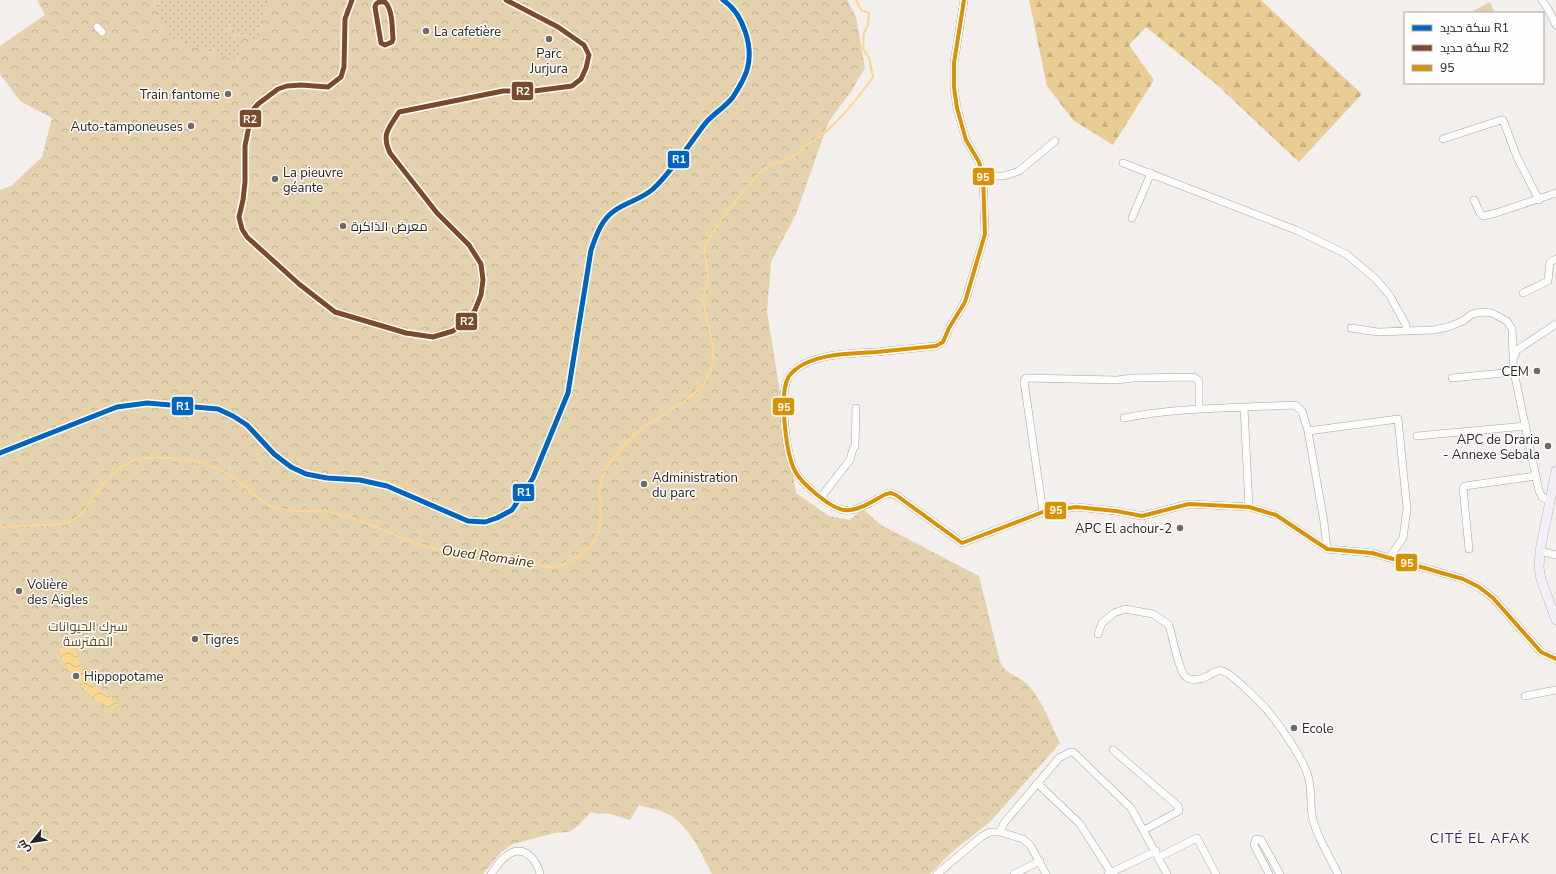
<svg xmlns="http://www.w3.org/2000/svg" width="1556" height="874" viewBox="0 0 1556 874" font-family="'Nunito Sans',Cairo,sans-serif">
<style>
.grass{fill:#e4d1ad}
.forest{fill:url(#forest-firs)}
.park{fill:url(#park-crowns)}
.garden{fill:url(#garden-dots)}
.water{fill:url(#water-waves)}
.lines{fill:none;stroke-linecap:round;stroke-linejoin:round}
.stream{stroke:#fad691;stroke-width:2}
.minor-casing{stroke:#a6a4a2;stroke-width:8}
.major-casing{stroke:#bcb5bf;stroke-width:10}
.minor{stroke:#fdfdfc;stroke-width:7}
.major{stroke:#f2eef5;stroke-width:9}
.bus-1-casing{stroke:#fffefc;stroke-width:7}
.bus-1{stroke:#d89205;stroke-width:4}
.rail-1-casing{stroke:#fffefc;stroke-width:8}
.rail-2-casing{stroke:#fffefc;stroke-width:8}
.rail-1{stroke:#0065bd;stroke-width:5}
.rail-2{stroke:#7a4b2a;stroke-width:5}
.poi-dot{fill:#6d6b69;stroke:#fffefc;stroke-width:1.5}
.labels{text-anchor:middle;stroke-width:3;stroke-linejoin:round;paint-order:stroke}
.poi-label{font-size:13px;fill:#262422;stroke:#fffefc;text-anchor:start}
.park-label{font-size:13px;fill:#5e4a21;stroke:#fffefc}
.water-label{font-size:14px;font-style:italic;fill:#412e01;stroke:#fffefc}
.neighbourhood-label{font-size:14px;letter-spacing:1px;fill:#3e2058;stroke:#fffefc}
.line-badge{stroke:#fffefc;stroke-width:1.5}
.badge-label{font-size:11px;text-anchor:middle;font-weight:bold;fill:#fff}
</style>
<defs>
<pattern id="forest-firs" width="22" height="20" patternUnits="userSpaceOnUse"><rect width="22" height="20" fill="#e9cd95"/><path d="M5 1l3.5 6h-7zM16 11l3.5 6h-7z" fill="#c8b080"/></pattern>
<pattern id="park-crowns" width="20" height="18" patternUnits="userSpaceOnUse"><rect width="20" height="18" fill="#e4d1ad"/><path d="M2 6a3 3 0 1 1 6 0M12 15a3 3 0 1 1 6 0" fill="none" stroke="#c3b395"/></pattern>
<pattern id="garden-dots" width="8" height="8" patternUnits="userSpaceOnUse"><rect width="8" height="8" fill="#e4d1ad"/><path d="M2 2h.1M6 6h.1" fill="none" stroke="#c3b395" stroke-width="1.8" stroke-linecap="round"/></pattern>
<pattern id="water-waves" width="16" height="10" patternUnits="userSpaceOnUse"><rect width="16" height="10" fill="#fad691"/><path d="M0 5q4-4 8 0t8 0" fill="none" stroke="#d6b87d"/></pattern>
</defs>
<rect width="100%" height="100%" fill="#f2efec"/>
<path class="grass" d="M1490,2L1495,13H1469Z"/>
<path class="forest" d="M1029,0H1261L1362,94L1299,162L1216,84L1146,27L1129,45L1154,80L1113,145L1073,120L1047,86Z"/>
<path class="park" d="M37,0H847L856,17L865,68L852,90L829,121L796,214L771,262L767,311L796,493L829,516L850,520L863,509L881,525L979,576L1000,662C1009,678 1018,674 1028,685C1042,700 1051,725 1060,743L991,821L953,851L930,874H712C701,853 689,824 666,813C658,809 648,808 639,805L630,820L607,813L598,814L591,812L578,826L569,832L554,833L513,844L502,851L483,874H0V190L11,186L42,157L52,118L20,101L0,74V46L45,15Z"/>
<path class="garden" d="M163,0H199L200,11L201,0H269L257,41L204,17L244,42L239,60L176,41L166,30L153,4Z"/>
<path class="water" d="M66,643L71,645L76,651L81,667L91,684L116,701L117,705L114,708C97,707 72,677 64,663C60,657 60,652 60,645Z"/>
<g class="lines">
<path class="stream" d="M0,527L63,524C79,520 84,511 93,498C106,479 123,459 148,458C179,457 214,462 238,481C249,490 258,501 271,506C290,514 310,509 330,512C362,518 394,537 425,546C438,550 452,553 466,554C483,555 501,555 519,558C531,561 546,570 559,566C566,564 573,559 580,555C620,526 585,496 609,464C617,454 626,442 636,433C658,415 703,398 711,369C717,349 709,330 705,310C704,306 703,298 704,293C704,289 707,286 708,282C710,271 702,257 705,247C707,240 713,231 717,226C725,214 756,174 767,167C775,162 787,162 794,156C797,154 800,151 803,148C812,141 823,135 831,127C847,112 860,95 873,77L869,58L863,49L864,33L868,25L869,13L861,10L856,0"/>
<defs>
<path id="minor" d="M964,0L954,63V87L957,108L966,140L979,162L983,176L985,234L965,302L949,328L943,342L936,346C916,348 896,350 876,352C850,354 817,353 796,369C794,371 789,375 788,378C779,395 786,454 795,471C801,483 830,508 844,510C858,512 874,500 886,494L891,493L896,495L962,543L1043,512L1076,507L1116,511L1142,516L1189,504L1249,507L1276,515L1327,549L1372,553L1463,579L1479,587L1493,598L1541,652L1556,659
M1542,0L1548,9L1556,25
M97,27L102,32
M1443,139L1501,120H1503L1517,157L1539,200
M1123,163L1296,230L1346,254L1376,279L1390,296L1406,325V330
M983,176H1004L1019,171L1055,141
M1474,200L1480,213L1483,216L1496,213L1556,193
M1132,218L1151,173
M1523,293L1548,281L1550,262L1556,259
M1351,328L1378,332L1433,330L1448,327L1463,321L1472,314L1482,312L1492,313L1507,321L1512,329L1513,355
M1452,378L1514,372
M1244,407L1249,507
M1124,418C1180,407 1238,408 1295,405L1302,411L1308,431
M1417,436L1526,426
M821,497L850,460L853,449L855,446L856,408
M1550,501L1542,497L1539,491L1514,372L1513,360L1517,350L1556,324
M1043,512L1024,381L1026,378L1117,380L1133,378L1194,377L1199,381V409
M1327,549L1324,522L1308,431L1398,419L1407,509L1403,538L1389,558
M1469,549L1463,488L1465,486L1536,476
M1540,551L1556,555
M1098,634L1102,623L1114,613L1125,609L1153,614L1169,625C1172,635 1179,672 1186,677C1191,681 1200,680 1206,677C1212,674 1216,669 1223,671C1232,674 1261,703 1268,711C1280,726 1303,758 1308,776C1312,788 1310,803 1312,815C1316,836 1329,855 1338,874
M1525,696L1556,690
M1113,750L1178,806L1179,811L1144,830
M1037,783L1080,824L1112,874
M1000,832L1004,823L1059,758L1070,752H1073L1131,808L1167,874
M1159,857L1197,838L1216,874
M491,874C497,866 502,857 511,853C526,846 537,861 540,874
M937,874L981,837L990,832H1000L1023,839L1030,845L1046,874
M1014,874L1040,861
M1108,874L1156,851
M1269,874L1254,845L1256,839L1261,840L1280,874"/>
<path id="major" d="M1556,471L1540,551L1539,568L1541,579L1556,620"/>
</defs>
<use href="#minor" class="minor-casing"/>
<use href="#major" class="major-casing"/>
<use href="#minor" class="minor"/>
<use href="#major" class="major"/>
<defs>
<path id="bus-1" d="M964,0L954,63V87L957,108L966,140L979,162L983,176L985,234L965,302L949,328L943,342L936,346C916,348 896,350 876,352C850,354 817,353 796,369C794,371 789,375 788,378C779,395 786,454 795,471C801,483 830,508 844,510C858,512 874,500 886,494L891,493L896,495L962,543L1043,512L1076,507L1116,511L1142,516L1189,504L1249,507L1276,515L1327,549L1372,553L1463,579L1479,587L1493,598L1541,652L1556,659"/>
</defs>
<use href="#bus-1" class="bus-1-casing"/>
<use href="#bus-1" class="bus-1"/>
<defs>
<path id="rail-1" d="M0,453L117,407L147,403L218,409L233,416L247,425L274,454L291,467L306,474L327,478L360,480L387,486L468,521L485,522L497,518L512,510L533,478L568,393L591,250C596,236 601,220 614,211C626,202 642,199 653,189C673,170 688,146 704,125C712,114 725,108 733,97C738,89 744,80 747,70C754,47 743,13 723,0"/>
<path id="rail-2" d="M352,0L345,19L344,67L341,77L328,87L301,85L287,86L278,89L258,104L252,111L245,146V182L243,200L239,217L242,229L247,237L299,284L335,312L406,333L433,337L453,331L467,321L475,310L481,295L483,280L481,264L469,245L437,213L390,153C381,134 389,128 399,112L503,91H534L572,86L581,79L586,68L589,55L584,45L558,27L506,0
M379,2H385C393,10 392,28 393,39L392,42L385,45L381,43L375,7L376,4Z"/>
</defs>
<use href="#rail-1" class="rail-1-casing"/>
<use href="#rail-2" class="rail-2-casing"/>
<use href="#rail-1" class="rail-1"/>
<use href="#rail-2" class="rail-2"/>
</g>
<g class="poi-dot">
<circle cx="426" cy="31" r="4"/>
<circle cx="549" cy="39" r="4"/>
<circle cx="228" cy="94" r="4"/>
<circle cx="191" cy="126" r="4"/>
<circle cx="275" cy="179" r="4"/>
<circle cx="343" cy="226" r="4"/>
<circle cx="1537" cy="371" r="4"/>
<circle cx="1548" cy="446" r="4"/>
<circle cx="644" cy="484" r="4"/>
<circle cx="1180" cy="528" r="4"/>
<circle cx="19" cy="591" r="4"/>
<circle cx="195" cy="639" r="4"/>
<circle cx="76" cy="676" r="4"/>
<circle cx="1294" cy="728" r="4"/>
</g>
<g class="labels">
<g class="poi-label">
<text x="434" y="36">La cafetière</text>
<text x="549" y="58" text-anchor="middle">Parc<tspan x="549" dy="15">Jurjura</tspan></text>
<text x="220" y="99" text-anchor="end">Train fantome</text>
<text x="183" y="131" text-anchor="end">Auto-tamponeuses</text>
<text x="283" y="177">La pieuvre<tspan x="283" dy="15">géante</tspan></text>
<text x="351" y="231">معرض الذاكرة</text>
<text x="1529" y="376" text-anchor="end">CEM</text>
<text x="1540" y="444" text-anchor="end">APC de Draria<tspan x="1540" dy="15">- Annexe Sebala</tspan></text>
<text x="652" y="482">Administration<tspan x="652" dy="15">du parc</tspan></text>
<text x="1172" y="533" text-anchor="end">APC El achour-2</text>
<text x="27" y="589">Volière<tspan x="27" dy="15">des Aigles</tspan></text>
<text x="203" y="644">Tigres</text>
<text x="84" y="681">Hippopotame</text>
<text x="1302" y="733">Ecole</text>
</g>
<g class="park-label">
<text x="88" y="631">سيرك الحيوانات<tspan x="88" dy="15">المفترسة</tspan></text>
</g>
<g class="water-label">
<text transform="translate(488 556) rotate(8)" y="5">Oued Romaine</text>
</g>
<g class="neighbourhood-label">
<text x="1480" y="843">CITÉ EL AFAK</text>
</g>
</g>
<g class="line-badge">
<rect x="511" y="81" width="23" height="20" rx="4" fill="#7a4b2a"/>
<rect x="239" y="109" width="23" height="19" rx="4" fill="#7a4b2a"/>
<rect x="667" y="150" width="23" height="19" rx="4" fill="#0065bd"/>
<rect x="972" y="167" width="23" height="19" rx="4" fill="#d89205"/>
<rect x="455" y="312" width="23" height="19" rx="4" fill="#7a4b2a"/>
<rect x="171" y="396" width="23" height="20" rx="4" fill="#0065bd"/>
<rect x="772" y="397" width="23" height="19" rx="4" fill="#d89205"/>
<rect x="512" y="483" width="23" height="19" rx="4" fill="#0065bd"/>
<rect x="1044" y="501" width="23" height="19" rx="4" fill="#d89205"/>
<rect x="1395" y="553" width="23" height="19" rx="4" fill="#d89205"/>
</g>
<g class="badge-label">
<text x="523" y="95">R2</text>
<text x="250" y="123">R2</text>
<text x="679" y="163">R1</text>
<text x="983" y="181">95</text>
<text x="467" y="325">R2</text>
<text x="183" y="410">R1</text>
<text x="784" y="411">95</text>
<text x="524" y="496">R1</text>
<text x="1056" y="514">95</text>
<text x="1407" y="567">95</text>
</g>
<rect x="1404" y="12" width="140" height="72" fill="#fffefc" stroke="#a8a7a5"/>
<rect x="1412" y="25" width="20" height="6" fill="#0065bd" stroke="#a8a7a5"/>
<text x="1440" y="32" font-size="12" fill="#262422">سكة حديد R1</text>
<rect x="1412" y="45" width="20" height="6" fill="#7a4b2a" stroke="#a8a7a5"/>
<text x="1440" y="52" font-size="12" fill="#262422">سكة حديد R2</text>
<rect x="1412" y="65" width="20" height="6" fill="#d89205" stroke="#a8a7a5"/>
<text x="1440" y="72" font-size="12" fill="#262422">95</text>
<g transform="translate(32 842) rotate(240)" stroke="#fffefc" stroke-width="3" paint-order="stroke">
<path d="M0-3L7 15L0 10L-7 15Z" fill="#262422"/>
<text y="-6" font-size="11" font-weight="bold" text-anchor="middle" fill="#262422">ش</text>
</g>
</svg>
